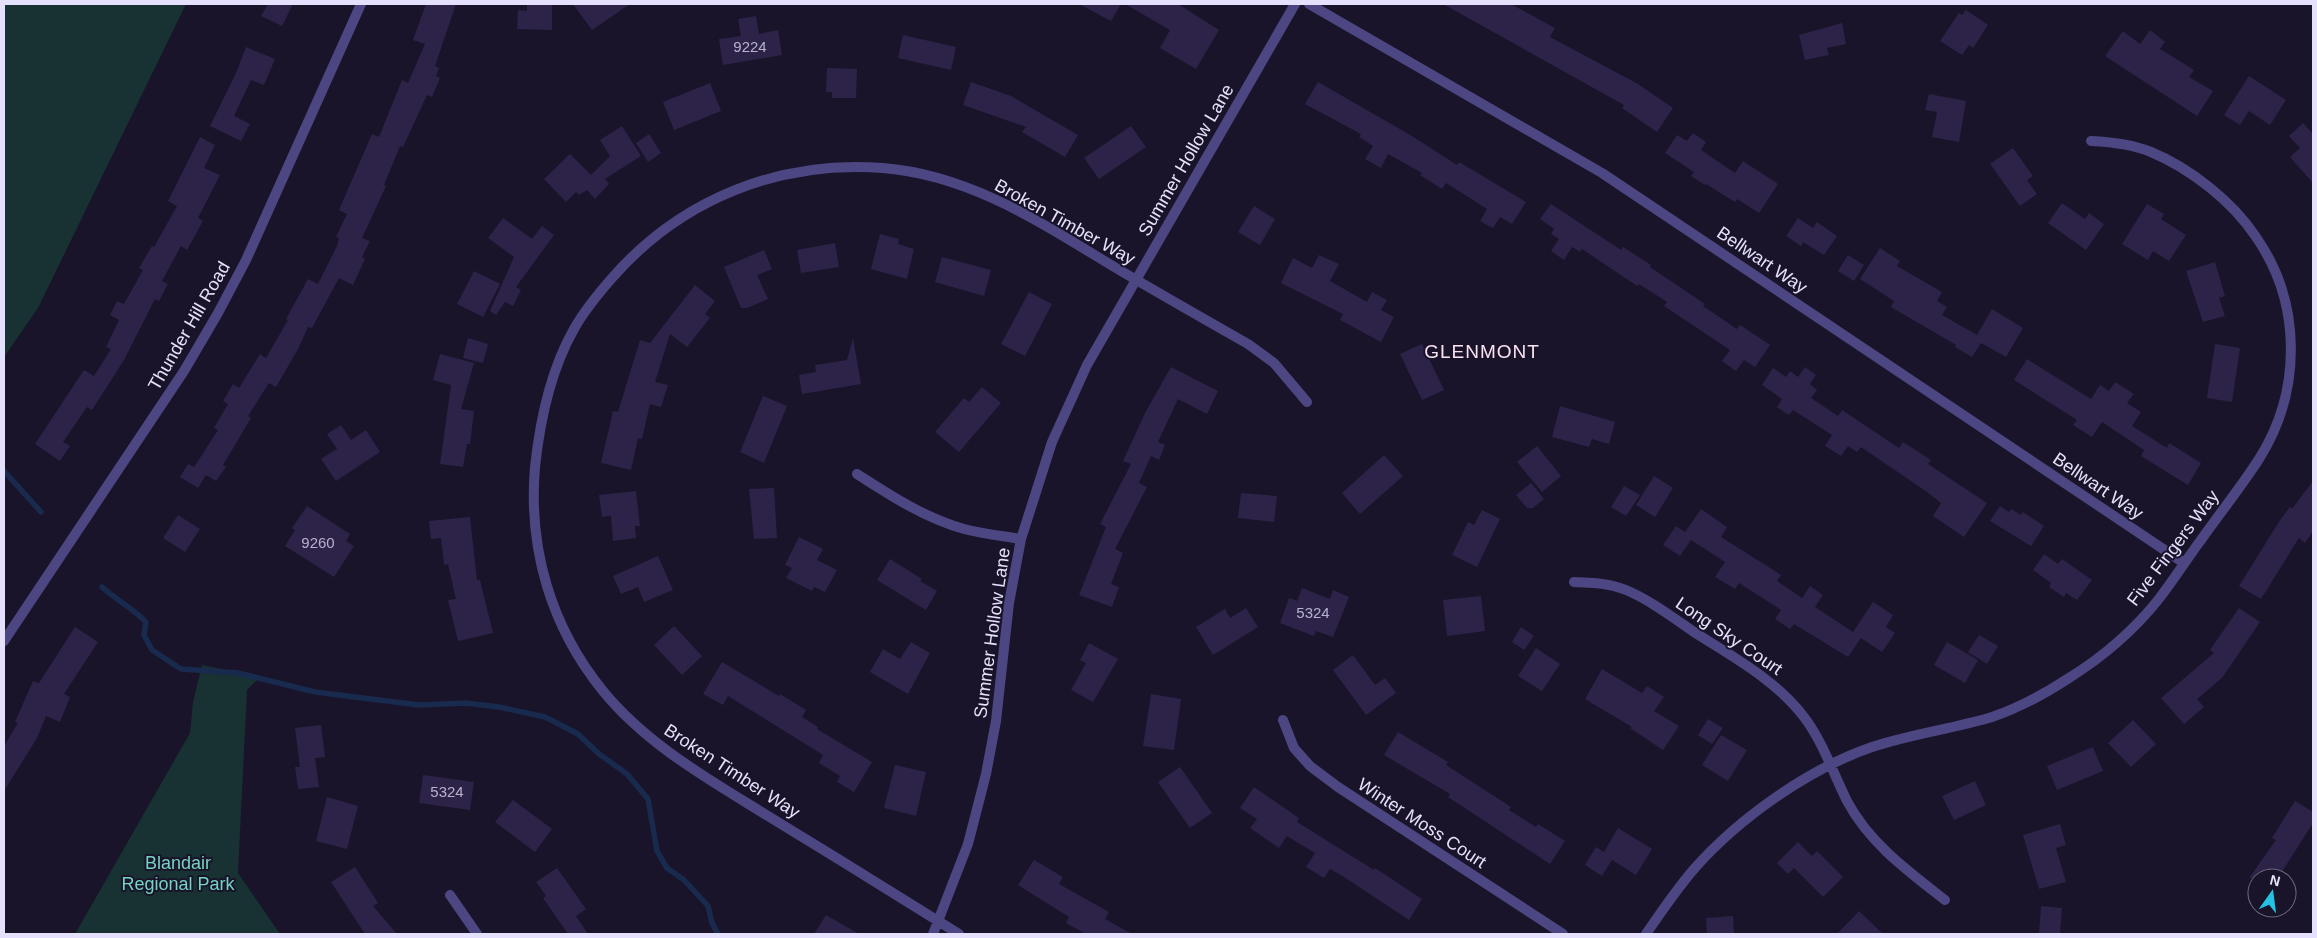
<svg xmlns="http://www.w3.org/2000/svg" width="2317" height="938" viewBox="0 0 2317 938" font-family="Arial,sans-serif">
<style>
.green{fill:#183132}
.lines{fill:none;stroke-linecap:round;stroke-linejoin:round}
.stream{stroke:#182a4e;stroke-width:5.5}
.building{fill:#2d2348}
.minor{stroke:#4c4682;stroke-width:10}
.tertiary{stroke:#4c4682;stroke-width:10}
.labels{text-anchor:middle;stroke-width:4;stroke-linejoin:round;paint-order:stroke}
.number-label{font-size:15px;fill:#b7b1ce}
.street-label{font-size:18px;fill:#e5e0fb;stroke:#191429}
.park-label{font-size:18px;fill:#74d3c2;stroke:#191429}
.neighbourhood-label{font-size:19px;letter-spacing:1px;fill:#fbe2f0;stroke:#191429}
</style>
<rect width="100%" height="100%" fill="#191429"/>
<path class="green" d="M4,4H186L38,308L4,357Z
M202,665L260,677L247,690L238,873L280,934H75L190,733L193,702Z"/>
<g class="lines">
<path class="stream" d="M4,471L41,512
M102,587C116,600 133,608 146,622L144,635L152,650L181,669L238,673L315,692L419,705L465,703L499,707L545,717L578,734L599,754L627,774L648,799L657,851L667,868L684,880L708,906L712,923L718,934"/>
</g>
<path class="building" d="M268,4H293L282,26L261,16Z
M426,4H456L435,66L439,68L436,76L440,78L432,97L427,95L403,147L400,146L384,185L386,186L362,238L370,241L362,257L365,259L353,285L339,278L312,328L308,327L298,349L276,387L269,383L248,416L251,418L223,465L226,467L216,481L196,469L206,475L198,488L180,477L188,464L194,467L218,430L214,428L228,404L223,401L233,384L239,388L260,354L266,358L288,320L286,319L308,279L318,284L337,246L339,238L336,237L347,214L339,210L372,134L379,137L402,80L408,83L425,44L413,40Z
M527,4H552V30L517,29L518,10L527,11Z
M573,4H630L592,30Z
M1079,4H1121L1111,21Z
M1125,4H1178L1219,30L1196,69L1160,48L1170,30Z
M1443,4H1511L1555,28L1550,37L1638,84L1673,108L1657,132L1622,108L1624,105Z
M1966,10L1988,25L1973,48L1969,45L1962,55L1940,41L1959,13L1962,15Z
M756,16L759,34L778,30L782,55L723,65L719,39L741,36L738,19Z
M1842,23L1846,44L1827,48L1829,55L1805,60L1799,35Z
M2150,30L2165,42L2160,49L2194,70L2189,77L2213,91L2197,116L2105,56L2123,31L2140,44Z
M903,35L956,47L951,70L898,58Z
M246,47L275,59L264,85L251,80L234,116L250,124L241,141L210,126L236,73Z
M827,68L857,69L856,98H832V92H826Z
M2249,76L2286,100L2270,125L2249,111L2240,125L2224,115Z
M971,82L1011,96L1078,135L1065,157L1022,132L1026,127L963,105Z
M1318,82L1412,136L1457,165L1459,162L1526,202L1512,224L1500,217L1493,228L1480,221L1487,209L1446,183L1442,189L1420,175L1422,173L1388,154L1381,168L1365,159L1373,146L1359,137L1361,134L1305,104Z
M710,83L721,111L674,130L663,102Z
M1929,94L1966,101L1959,142L1932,137L1937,112L1925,110Z
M2303,123L2313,134V183L2290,157L2300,148L2289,136Z
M622,126L641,156L605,179L609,184L595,199L587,190L579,195L576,192L566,202L544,179L570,154L591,175L610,156L600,140Z
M1131,126L1146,147L1099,179L1084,158Z
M1693,133L1706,142L1701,150L1735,173L1743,161L1778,184L1759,213L1737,199L1735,202L1706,184L1705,185L1691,176L1694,172L1665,153L1677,135L1687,141Z
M649,134L661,153L648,162L636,143Z
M200,137L215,145L204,168L220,175L198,218L203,221L187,250L181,246L162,281L168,284L159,301L155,299L124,360L92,410L87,407L63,442L70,446L60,461L35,444L84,370L94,376L111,349L106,347L119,320L110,315L117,301L124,304L143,270L139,268L152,246L154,247L177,206L168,201Z
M2013,148L2033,176L2027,180L2037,194L2020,206L1990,164Z
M2062,203L2085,219L2089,213L2104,224L2086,250L2048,223Z
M1551,204L1621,250L1623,247L1651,265L1650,267L1705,304L1703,306L1737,329L1740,325L1770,345L1755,367L1744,360L1736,371L1722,361L1730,350L1664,306L1667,302L1639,284L1637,286L1582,249L1580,252L1572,247L1564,260L1551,251L1559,239L1551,234L1554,229L1540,219Z
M2147,204L2164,214L2161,219L2186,235L2169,261L2153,251L2148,260L2122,244Z
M1254,206L1275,219L1260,245L1238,232Z
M503,218L532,239L542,226L554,235L516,287L521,290L513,306L505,302L496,315L490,311L514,257L488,238Z
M1798,218L1813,228L1817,222L1837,236L1824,255L1803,242L1801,246L1786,236Z
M880,234L899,239L898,244L914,249L907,279L871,269Z
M835,243L839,267L801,273L797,250Z
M1880,248L1900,261L1897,266L1942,292L1937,301L1947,307L1942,315L1977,335L1992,309L2023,328L2006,357L1981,343L1972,357L1955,347L1956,345L1891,307L1894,301L1860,279Z
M764,250L772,269L757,275L768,299L747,308H741L724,267Z
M1319,255L1339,264L1330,281L1367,302L1372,292L1387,300L1381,310L1394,317L1381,342L1340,320L1343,314L1281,283L1293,258L1312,268Z
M1848,255L1864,265L1854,281L1838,271Z
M942,257L991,270L984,296L935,282Z
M2215,262L2225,296L2219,298L2225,316L2203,322L2186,271Z
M474,271L500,284L483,317L457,304Z
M695,285L715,301L705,314L710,318L687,347L670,334L655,382L668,385L661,407L650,404L642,439L638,438L631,470L601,463L613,411L618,412L640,340L650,343Z
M1029,292L1052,304L1025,356L1001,344Z
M468,338L488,344L483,363L463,358Z
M853,338L861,384L802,394L799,375L816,372L815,365L847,360Z
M1422,344L1444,390L1422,400L1400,354Z
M2215,344L2240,348L2232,402L2207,398Z
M440,354L474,363L461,409L474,411L470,444H467L463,467L440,464L451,385L433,380Z
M2027,359L2091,399L2100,385L2109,391L2115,382L2134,394L2127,403L2141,412L2132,426L2167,448L2169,443L2201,463L2188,485L2141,456L2144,450L2102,422L2092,437L2073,425L2077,420L2014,380Z
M1171,367L1218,391L1207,414L1178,399L1158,442L1165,445L1159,460L1151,456L1139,483L1147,487L1115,549L1123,553L1111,584L1119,587L1112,607L1079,595L1106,527L1100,524L1131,464L1123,461L1145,413Z
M1805,367L1816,375L1810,384L1817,390L1811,398L1838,416L1842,410L1899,448L1903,442L1931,460L1928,464L1987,503L1964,537L1933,516L1941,503L1927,492L1861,447L1857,452L1848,446L1841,456L1825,446L1832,435L1793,410L1789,415L1777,407L1782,399L1762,385L1773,368L1786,377L1790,371L1798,377Z
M982,387L1001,403L959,452L935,432L964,398L969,402Z
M763,396L787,406L764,463L740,452Z
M1560,406L1615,422L1609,444L1592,439L1589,447L1552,437Z
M341,425L351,440L366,430L380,452L336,481L321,459L337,449L327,434Z
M1537,446L1561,476L1542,492L1517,462Z
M1384,455L1403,476L1360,514L1342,493Z
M1654,476L1673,488L1655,517L1636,505Z
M2313,481V531L2305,543L2299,538L2261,599L2239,586L2280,520L2290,507L2292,509Z
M1531,483L1544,499L1533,508H1527L1516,495Z
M1624,486L1640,495L1626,516L1611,507Z
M774,488L777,538L754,539L749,489Z
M636,491L640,526H635L636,538L613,541L611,516L602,517L599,495Z
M1241,493L1277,496L1274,522L1238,518Z
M307,506L350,534L346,541L354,546L334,577L285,546L295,530L292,528Z
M2000,506L2009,512L2011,509L2021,515L2023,512L2044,526L2031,546L1990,521Z
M1701,509L1727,527L1721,537L1781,575L1777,581L1802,598L1810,586L1823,595L1815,607L1853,632L1873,602L1893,615L1886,627L1895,633L1882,652L1861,638L1848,657L1794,624L1790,629L1775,619L1781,610L1739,583L1735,589L1715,577L1725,562L1691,540L1680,556L1663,545L1676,526L1685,532Z
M1482,510L1500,519L1477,567L1452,555L1468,522L1474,525Z
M178,515L200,529L185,552L163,538Z
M470,517L477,580H480L493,633L458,641L448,600L456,599L448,564L444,565L441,538L431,539L429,521Z
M799,537L823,549L817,560L837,570L825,592L814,587L812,591L786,578L792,568L785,565Z
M2044,554L2058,564L2062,559L2092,580L2077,600L2066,593L2064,597L2049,587L2051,583L2033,570Z
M658,556L673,590L644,602L638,587L621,594L613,576Z
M890,559L922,579L920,581L937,591L926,610L877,580Z
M1302,588L1330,599L1333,590L1349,597L1333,637L1316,631L1314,636L1280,623L1289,598L1297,601Z
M1481,596L1485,631L1447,636L1443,600Z
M1246,608L1258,627L1213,655L1196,627L1225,609L1230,618Z
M2239,608L2260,622L2222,678L2197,699L2204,707L2184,724L2161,698L2214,653L2210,650Z
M674,626L702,656L682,675L654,645Z
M75,627L98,642L64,694L70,697L60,722L46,716L37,738L4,791V746L18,723L15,722L33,681L39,683Z
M1521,627L1534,636L1524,650L1512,642Z
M1979,635L1998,646L1987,664L1968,652Z
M911,642L930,653L908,694L870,672L883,649L900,659Z
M1947,642L1978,660L1965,683L1934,665Z
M1089,643L1118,659L1093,702L1071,690L1086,663L1080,660Z
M1536,648L1560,664L1542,691L1518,676Z
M1353,655L1375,685L1385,678L1396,693L1366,715L1333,670Z
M722,662L779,696L780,694L806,710L802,717L818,727L817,729L872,762L854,792L837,782L840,776L819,763L823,755L728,696L723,705L703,694Z
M1602,669L1642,693L1647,686L1664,697L1654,711L1679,726L1663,750L1630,728L1632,727L1585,699Z
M1151,694L1181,699L1174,750L1143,746Z
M1708,719L1723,728L1712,744L1698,735Z
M2133,720L2156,744L2131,767L2108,743Z
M321,725L325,757L315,758L319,787L298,789L295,767H300L295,728Z
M1398,732L1448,762L1446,765L1511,807L1509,810L1536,827L1538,824L1565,841L1550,864L1448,797L1450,794L1384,755Z
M1721,735L1747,750L1728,781L1702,765Z
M2093,747L2103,771L2057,790L2047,766Z
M895,765L926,772L916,816L884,808Z
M1180,767L1212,813L1190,828L1158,782Z
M423,775L474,782L470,810L419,803Z
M1975,781L1986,805L1954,820L1942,796Z
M1254,787L1299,818L1297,822L1374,870L1375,868L1422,899L1409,920L1341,875L1330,869L1324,878L1306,867L1315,853L1287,836L1279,848L1250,828L1257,819L1240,808Z
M327,797L358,806L347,849L316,841Z
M513,800L552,829L535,852L495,822Z
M2295,801L2313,812V823L2278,878H2249L2276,840L2272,838Z
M2060,824L2066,845L2056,848L2066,882L2039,889L2023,835Z
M1618,828L1652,849L1636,875L1612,860L1602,876L1585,865L1596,847L1604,852Z
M1798,842L1812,856L1817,851L1843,877L1823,897L1794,868L1788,874L1777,863Z
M1034,860L1063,877L1059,884L1109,912L1105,919L1132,934H1086L1066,923L1069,917L1018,885Z
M355,867L378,903L373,906L397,934H365L331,882Z
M557,868L586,909L576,916L588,934H568L543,898L546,896L536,882Z
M2041,906L2062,908L2060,934H2039Z
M1859,911L1883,934H1837Z
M826,915L859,934H814Z
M1733,916L1734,934H1707L1706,918Z"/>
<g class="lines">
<path class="minor" d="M1309,4L1602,173L2184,563
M857,474C891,496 925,518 964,529C983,534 1003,536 1021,539
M1574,582C1592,583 1609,583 1626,590C1650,600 1672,617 1694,632C1733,657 1776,680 1804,717C1823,742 1833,773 1847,801C1870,844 1908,871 1945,900
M1283,720L1294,748L1310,766L1338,787L1563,934
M450,895L477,934
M933,934L968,844L986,774L996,721L1009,603L1021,539L1052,442L1087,365L1295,4
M959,934C895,894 832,855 768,816C710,780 647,745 603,691C551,627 528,549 535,467C540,420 550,371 574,329C584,311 598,294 612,278C681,199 779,160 883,168C971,175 1043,224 1116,268C1160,294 1204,319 1248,344L1274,363L1307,402
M1646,934C1661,912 1676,890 1694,869C1738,819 1808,769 1872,747C1911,734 1952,729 1992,717C2019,708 2046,693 2069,678C2101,658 2134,630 2158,600C2173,581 2186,560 2201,540C2220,513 2241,487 2259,459C2302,391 2302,303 2256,237C2233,202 2190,168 2151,152C2132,144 2111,142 2091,141"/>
<path class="tertiary" d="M4,641L184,371L218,313L246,260L361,4"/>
</g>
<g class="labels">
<g class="number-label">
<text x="750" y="52">9224</text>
<text x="318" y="548">9260</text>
<text x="1313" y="618">5324</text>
<text x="447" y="797">5324</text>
</g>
<g class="street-label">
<text transform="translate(1186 160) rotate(-60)" y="6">Summer Hollow Lane</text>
<text transform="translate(1065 222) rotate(29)" y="6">Broken Timber Way</text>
<text transform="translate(1762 260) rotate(34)" y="6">Bellwart Way</text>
<text transform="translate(189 326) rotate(-60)" y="6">Thunder Hill Road</text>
<text transform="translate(2098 486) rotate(34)" y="6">Bellwart Way</text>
<text transform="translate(2173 548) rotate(-53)" y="6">Five Fingers Way</text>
<text transform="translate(992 633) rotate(-82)" y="6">Summer Hollow Lane</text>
<text transform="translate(1729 636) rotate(34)" y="6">Long Sky Court</text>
<text transform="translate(732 771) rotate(33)" y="6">Broken Timber Way</text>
<text transform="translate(1422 823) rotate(33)" y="6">Winter Moss Court</text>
</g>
<g class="park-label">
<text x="178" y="869">Blandair<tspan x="178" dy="21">Regional Park</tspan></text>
</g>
<g class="neighbourhood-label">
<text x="1482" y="358">GLENMONT</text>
</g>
</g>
<rect width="2317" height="938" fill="none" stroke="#e5e0fb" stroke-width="10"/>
<g transform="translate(2272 893) rotate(14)"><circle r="24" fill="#191429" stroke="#6b667d"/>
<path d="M0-4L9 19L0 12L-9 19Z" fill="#25c3e3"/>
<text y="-8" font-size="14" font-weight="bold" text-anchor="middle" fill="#e5e0fb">N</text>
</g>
</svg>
